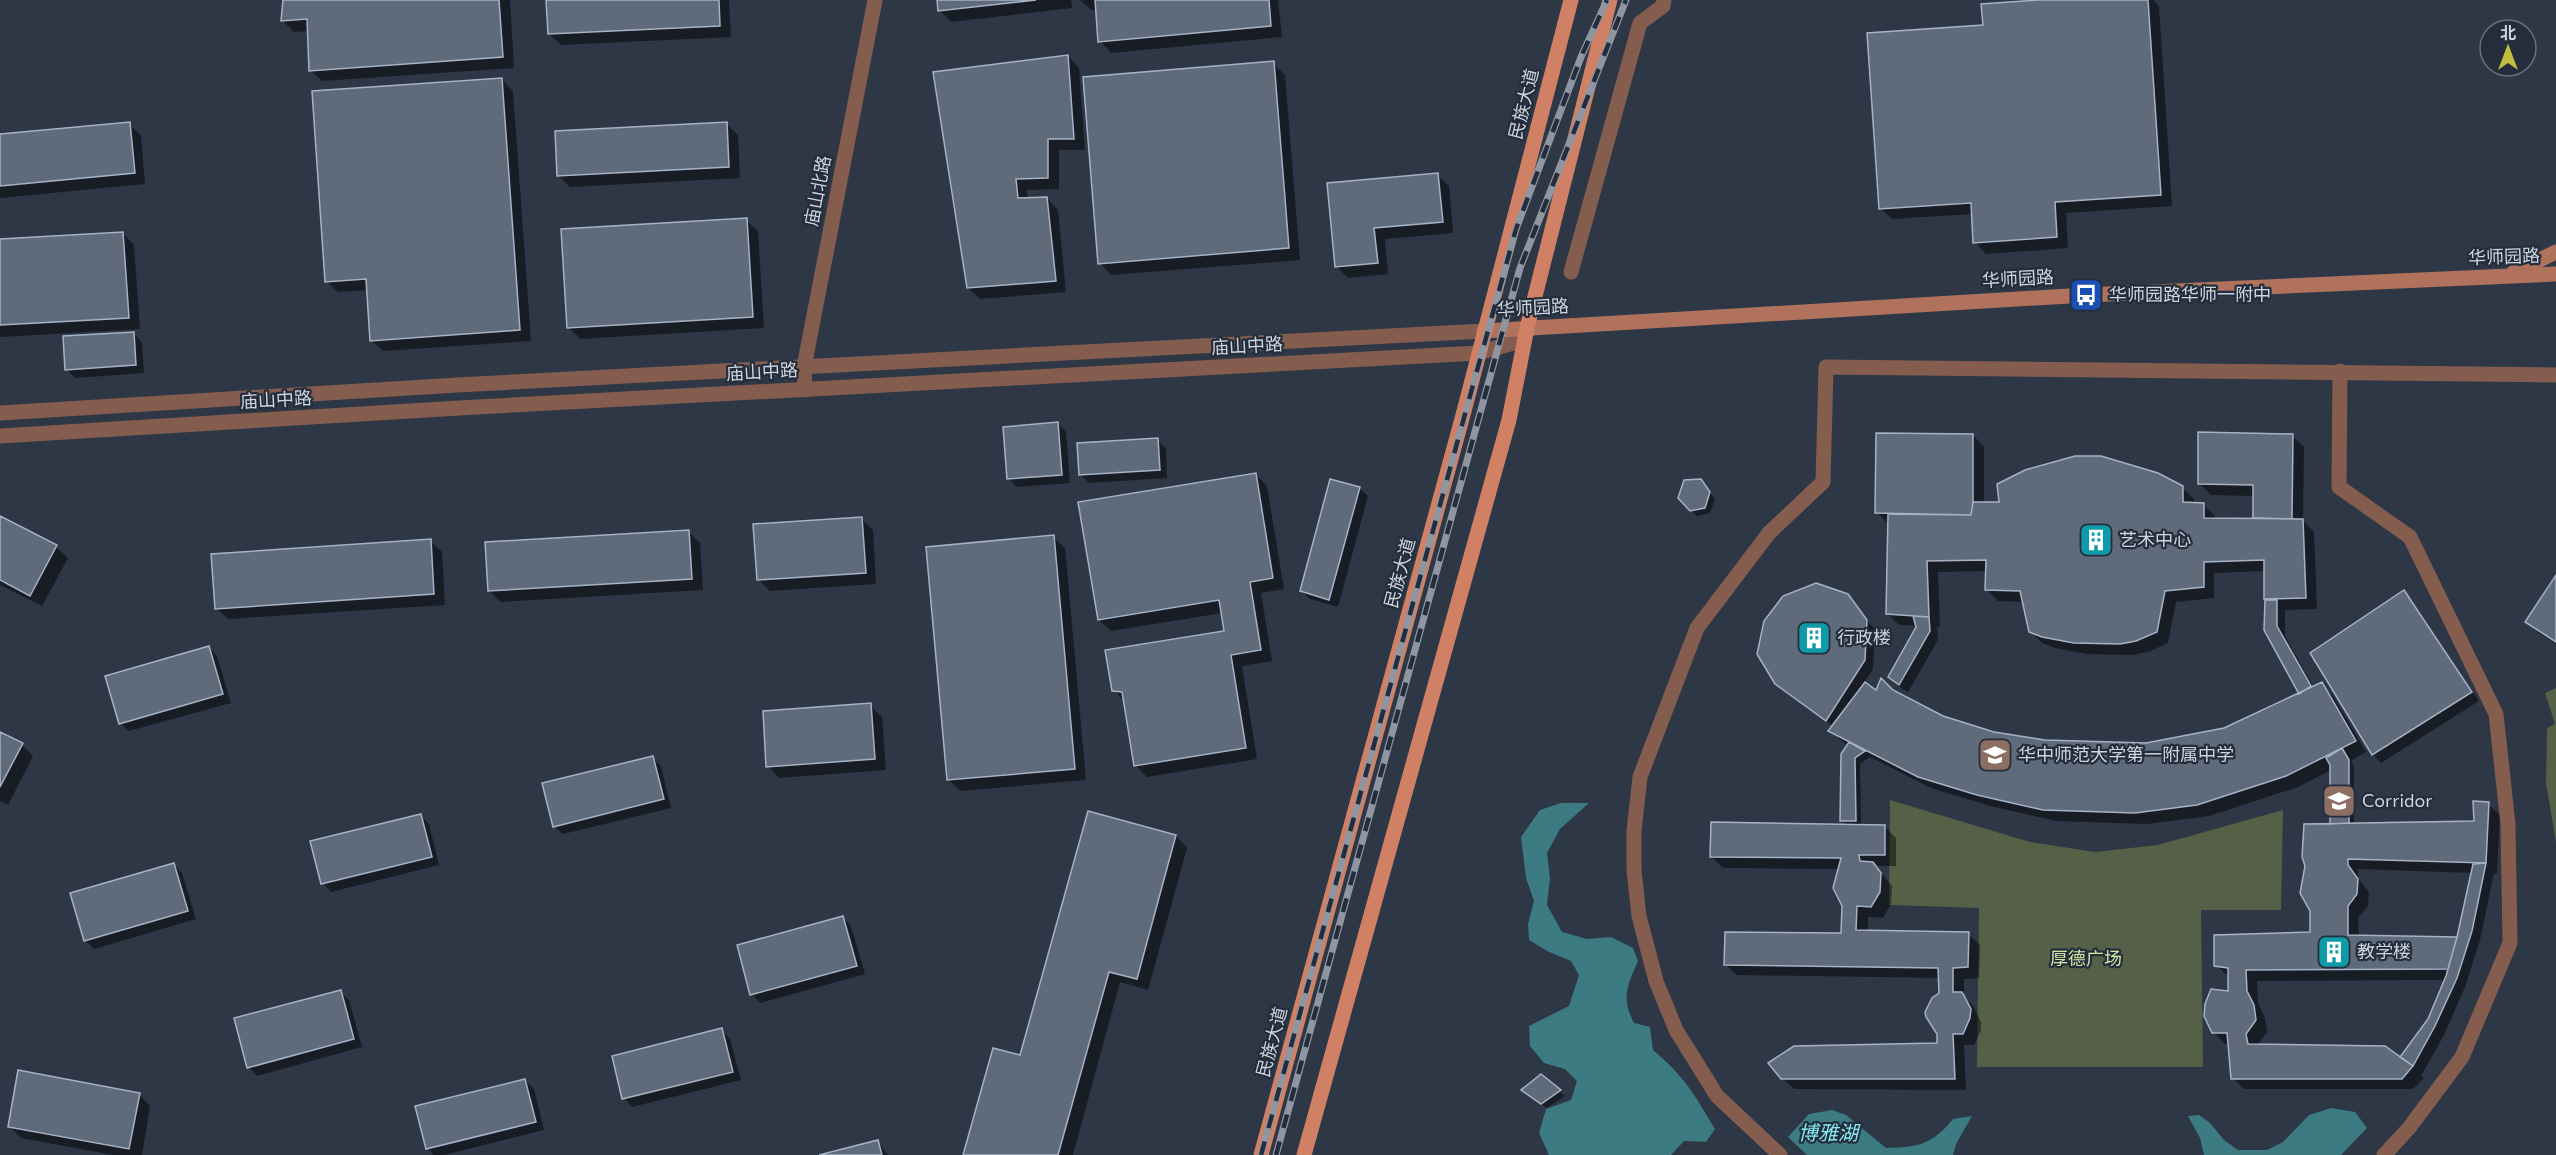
<svg xmlns="http://www.w3.org/2000/svg" width="2556" height="1155" viewBox="0 0 2556 1155" font-family="Commissioner,'Noto Sans SC',sans-serif">
<style>
.green{fill:#566046}
.water{fill:#3b7b81}
.shadow{fill:#0007;fill-rule:evenodd}
.building{fill:#5f6a7a;stroke:#a7b3c5;stroke-width:1.5}
.lines{fill:none;stroke-linecap:round;stroke-linejoin:round}
.minor{stroke:#855d4f;stroke-width:15}
.tertiary{stroke:#855d4f;stroke-width:15}
.secondary{stroke:#b0725c;stroke-width:15}
.primary{stroke:#d08165;stroke-width:15}
.rail-casing{stroke:#8f96a2;stroke-width:7}
.rail{stroke:#242d3b;stroke-width:4.5;stroke-dasharray:14;stroke-linecap:butt}
.labels{text-anchor:middle;stroke-width:4.5;stroke-linejoin:round;paint-order:stroke}
.street-label{font-size:18px;fill:#cfd5de;stroke:#242d3b}
.poi-label{font-size:18px;fill:#cfd5de;stroke:#242d3b;text-anchor:start}
.park-label{font-size:18px;fill:#cfe9a2;stroke:#242d3b}
.water-label{font-size:20px;font-style:italic;fill:#87ecf6;stroke:#242d3b}
</style>
<rect width="100%" height="100%" fill="#2d3746"/>
<path class="green" d="M2556,688V842L2546,783L2547,728L2555,724L2545,693Z
M1890,800L2030,842L2095,852L2158,845L2283,810L2281,910H2201L2203,1067H1977L1979,908L1889,905Z"/>
<path class="water" d="M1561,803H1589L1560,829L1547,853L1550,878L1547,905L1562,932L1587,939L1611,937L1633,948L1638,961C1627,986 1621,998 1634,1023L1650,1027L1653,1050C1685,1077 1694,1094 1715,1129L1706,1142L1684,1141L1671,1155H1549L1539,1133L1546,1109L1571,1100L1577,1081L1565,1069L1544,1063L1530,1046L1529,1026L1569,1006L1579,975L1571,961L1549,952L1529,940L1528,924L1534,901L1526,878L1521,837L1540,810Z
M2331,1108L2355,1112L2367,1128L2341,1155H2204L2200,1138L2188,1116L2199,1115L2210,1123L2224,1140L2238,1150H2267L2283,1142L2309,1115Z
M1832,1110L1846,1115L1886,1148C1918,1147 1932,1145 1953,1119L1972,1116L1956,1144L1953,1155H1807L1788,1137L1809,1114Z"/>
<path class="shadow" d="M285,0H510L514,68L322,81L310,70L309,31L294,32L282,20Z
M548,0H729L731,37L561,45L549,34Z
M938,0H1071L1072,8L951,22L939,10Z
M1080,0H1278L1282,37L1111,53L1100,41L1097,10H1091Z
M2061,0H2153L2159,6L2172,206L2066,213L2068,248L1986,254L1975,242L1973,214L1892,219L1880,208L1984,26Z
M1068,56L1079,68L1085,150H1059V189L1027,190L1028,199L1047,198L1058,210L1066,292L980,299L968,288Z
M1273,63L1285,75L1300,260L1111,275L1100,263Z
M502,80L513,91L531,341L383,351L371,340L368,290L338,292L326,281Z
M129,124L141,135L145,184L0,198V135Z
M726,124L738,135L740,178L570,187L558,175Z
M1438,175L1449,186L1453,233L1385,239L1388,274L1348,278L1337,267L1329,184Z
M746,220L758,231L764,328L580,339L568,327Z
M123,233L134,245L140,329L0,337V241Z
M133,333L142,342L144,373L75,378L66,369Z
M1058,424L1066,432L1070,483L1017,487L1009,479Z
M1973,435L1984,447V503L2182,487L2194,499V504L2204,505L2215,516V519L2254,520V496L2211,495L2200,484L2292,436L2304,447L2303,521L2314,532L2317,609L2285,610V636L2314,688L2321,684L2333,696L2366,752L2351,761L2354,767V825L2476,822L2488,804L2500,815L2497,874L2494,873L2480,940L2465,987L2444,1035L2421,1076L2424,1078L2413,1089H2244L2233,1078L2230,1044H2225L2213,1032L2229,993V977L2216,965L2312,934L2331,825V770L2298,787L2209,816L2147,824L2056,821L1990,806L1931,788L1870,757L1860,764L1861,826H1884L1896,838V866H1875L1892,886L1891,904L1883,918L1868,917V932L1968,934L1980,945L1979,978L1964,979V996L1973,1006L1981,1022V1030L1974,1045H1964L1966,1090L1794,1089L1782,1078L1939,1045L1940,978L1737,975L1725,964L1842,935L1843,906L1840,869L1723,868L1712,857L1847,826L1842,821L1848,746L1830,731L1834,727L1776,683L1847,595L1875,630L1873,669L1864,683L1877,692H1893L1942,717L1993,734L2044,742L2146,744L2225,730L2300,694L2265,630V571L2214,573V598L2176,602L2168,643L2148,652L2132,655L2087,654L2055,648L2042,643L2030,631L2024,602L1998,601L1986,589L1987,571L1938,572L1940,627H1937L1938,640L1908,692L1898,686L1890,677L1918,626L1899,625L1888,614V524L1877,512ZM2358,869L2472,873L2459,939L2359,937L2358,918L2368,906L2369,892L2358,878ZM2446,980L2429,1020L2401,1059L2257,1046L2267,1032L2265,1018L2258,1003L2257,981Z
M1157,440L1166,448L1167,478L1089,483L1080,474Z
M1255,474L1267,486L1284,589L1261,593L1272,661L1242,666L1257,759L1147,777L1135,765L1125,701L1113,690L1226,632L1222,613L1111,631L1099,620Z
M1700,480L1715,499L1710,513L1697,516L1679,498Z
M1359,488L1368,496L1338,607L1310,599L1301,591Z
M0,517L56,547L68,558L42,606L0,585Z
M861,518L873,530L876,584L770,591L759,580Z
M689,532L700,543L703,590L501,602L489,591Z
M1053,537L1065,548L1086,780L960,791L949,780Z
M430,541L442,552L445,605L228,619L216,608Z
M2556,578V644L2539,633L2527,622Z
M2404,592L2412,600L2479,701L2381,763L2373,754Z
M209,648L217,656L231,703L129,731L120,723Z
M870,705L882,717L886,770L779,778L768,766Z
M0,733L22,745L33,756L8,805L0,801Z
M652,758L661,766L671,808L563,834L554,826Z
M420,815L429,824L439,865L331,892L323,883Z
M1176,836L1187,848L1148,990L1120,982L1073,1155H965L1022,1057Z
M174,865L182,873L196,919L94,949L85,940Z
M843,918L851,926L865,974L760,1003L752,994Z
M340,991L349,1000L362,1047L257,1076L249,1067Z
M722,1030L730,1039L741,1080L632,1107L624,1098Z
M1541,1076L1565,1096L1547,1108L1528,1095Z
M525,1080L534,1089L544,1130L444,1155H434L427,1148Z
M139,1094L150,1106L142,1155H113L21,1138L9,1126Z
M878,1142L888,1155H825Z"/>
<path class="building" d="M283,0H499L503,57L309,71L307,19L281,21Z
M546,0H719L720,26L548,34Z
M937,0H1036L938,11Z
M1095,0H1269L1271,26L1098,42Z
M2038,0H2148L2161,195L2055,202L2057,237L1973,243L1971,203L1879,209L1867,33L1983,25L1981,4Z
M1068,55L1074,139H1048V178L1016,179L1018,198L1047,197L1056,281L967,288L933,72Z
M1274,61L1289,248L1098,264L1083,77Z
M502,78L520,330L370,341L366,279L325,282L312,91Z
M130,122L135,173L0,186V134Z
M727,122L729,167L557,176L555,131Z
M1438,173L1443,222L1374,228L1378,263L1335,267L1327,183Z
M747,218L753,317L567,328L561,229Z
M123,232L129,318L0,325V239Z
M134,332L136,365L65,370L63,336Z
M1058,422L1062,475L1007,479L1003,427Z
M2198,432L2293,434L2292,519L2253,518V485L2198,484Z
M1876,433L1973,434V502L1971,515L1875,513Z
M1158,438L1160,470L1079,475L1077,443Z
M2075,456H2101L2158,473L2183,486V502L2204,503V518L2303,519L2306,598L2264,599V560L2204,562V587L2165,591L2157,632L2136,641L2120,644L2074,643L2042,637L2029,632L2020,591L1985,590L1986,560L1927,561L1929,617L1886,614L1888,514L1971,515L1973,502H1999L1997,484L2025,470Z
M1256,473L1273,578L1250,582L1261,650L1231,655L1246,748L1134,766L1122,692L1112,691L1105,650L1224,631L1219,600L1098,620L1078,502Z
M1330,479L1360,487L1329,600L1300,591Z
M1701,479L1710,492L1705,508L1690,511L1678,498L1684,480Z
M0,516L57,545L30,596L0,580Z
M862,517L866,573L757,580L753,524Z
M689,530L692,579L488,591L485,542Z
M1054,535L1075,769L947,780L926,547Z
M431,539L434,594L215,609L211,554Z
M2556,575V642L2525,622Z
M1816,583L1848,594L1867,620L1865,660L1826,721L1775,684L1757,654L1764,621L1783,596Z
M2404,590L2472,692L2372,755L2310,653Z
M2265,600H2277V626L2311,686L2299,694L2264,630Z
M1913,616L1929,617L1930,631L1899,685L1888,677L1916,627Z
M209,646L223,694L119,724L105,676Z
M1881,678L1893,690L1943,716L1994,732L2045,740L2146,743L2224,728L2322,682L2356,741L2286,776L2197,805L2135,813L2043,810L1977,795L1918,777L1828,731L1865,682L1876,690Z
M871,703L875,759L766,767L763,711Z
M0,732L23,743L0,787Z
M1849,742L1865,751L1855,758L1856,821H1840L1841,754Z
M2342,748L2349,760V823L2330,824V765L2326,758Z
M653,756L664,799L553,827L542,783Z
M2473,801L2489,802L2486,863L2348,859V865L2358,879L2357,894L2348,906V935L2457,937L2448,969L2246,970L2247,991L2254,1005L2256,1020L2246,1034L2248,1044L2385,1046L2413,1066L2402,1079H2231L2227,1033H2212L2204,1016L2205,1004L2211,989L2228,991V968L2214,966V935L2310,932V911L2300,893L2305,866L2302,857L2304,824L2474,821Z
M1088,811L1176,835L1137,979L1109,972L1058,1155H963L993,1048L1020,1055Z
M421,814L432,857L321,884L310,841Z
M1711,822L1885,825V855H1859L1860,861L1873,862L1881,873L1880,892L1871,907L1857,906L1856,930L1969,932L1968,967L1953,968V992H1962L1971,1009L1970,1018L1963,1034H1953L1955,1079H1781L1768,1063L1794,1046L1937,1043V1034L1926,1017L1925,1012L1932,998L1939,993L1938,968L1724,965L1725,932L1841,933L1842,906L1833,888L1841,858L1710,857Z
M174,863L188,911L84,941L70,893Z
M2486,863L2472,931L2457,978L2435,1026L2413,1066L2400,1057L2428,1019L2446,976L2457,937L2473,864Z
M843,916L857,966L750,995L737,945Z
M341,990L354,1039L247,1068L234,1018Z
M722,1028L733,1072L622,1099L612,1056Z
M18,1070L140,1093L129,1149L8,1127Z
M1541,1074L1561,1090L1541,1104L1521,1090Z
M525,1079L536,1122L426,1149L415,1106Z
M878,1140L882,1155H819Z"/>
<g class="lines">
<path class="minor" d="M1571,272L1640,23L1663,6L1664,0
M2340,371L2339,487L2410,537L2496,714L2508,824L2510,943L2462,1057L2409,1128L2384,1155
M805,390L804,367L875,0
M1780,1155L1717,1096L1676,1030L1656,981L1639,916L1634,870V831L1640,777L1697,628L1769,533L1823,482L1826,367L2556,375"/>
<path class="tertiary" d="M0,413L457,385L1484,331
M0,436L459,408L1478,353L1524,340"/>
<path class="secondary" d="M2513,273L2556,252
M1484,331L2086,295L2556,274"/>
<path class="primary" d="M1261,1155L1463,415L1571,0
M1304,1155L1509,420L1527,328L1610,0"/>
<defs>
<path id="rail" d="M1261,1155L1516,229L1581,57L1607,0
M1276,1155L1520,268L1626,0"/>
</defs>
<use href="#rail" class="rail-casing"/>
<use href="#rail" class="rail"/>
</g>
<defs>
<symbol id="bus-square" viewBox="-11 -11 22 22"><rect x="-9" y="-9" width="18" height="18" rx="4" fill="#1a4fb4" stroke="#242d3b"/><path d="M-5-6H5V4H4V6H2V4H-2V6H-4V4H-5ZM-3.5-4V0h7V-4ZM-3.5 1.2v1.5H-2V1.2ZM2 1.2v1.5H3.5V1.2Z" fill="#fff"/></symbol>
<symbol id="building-square" viewBox="-11 -11 22 22"><rect x="-9" y="-9" width="18" height="18" rx="4" fill="#0f9aa8" stroke="#242d3b"/><path d="M-4-6H4V6H1V3H-1V6H-4ZM-2.5-4.3h1.7v1.8h-1.7ZM.8-4.3h1.7v1.8H.8ZM-2.5-1h1.7V.8h-1.7ZM.8-1h1.7V.8H.8Z" fill="#fff"/></symbol>
<symbol id="school-square" viewBox="-11 -11 22 22"><rect x="-9" y="-9" width="18" height="18" rx="4" fill="#8d6e63" stroke="#242d3b"/><path d="M0-5L7-2L0 1L-7-2ZM-4 1L0 2.5L4 1V4Q0 6-4 4Z" fill="#fff"/></symbol>
</defs>
<g fill-rule="evenodd">
<use href="#bus-square" x="2067" y="276" width="38" height="38"/>
<use href="#building-square" x="2077" y="521" width="38" height="38"/>
<use href="#building-square" x="1795" y="619" width="38" height="38"/>
<use href="#school-square" x="1976" y="736" width="38" height="38"/>
<use href="#school-square" x="2320" y="782" width="38" height="38"/>
<use href="#building-square" x="2315" y="933" width="38" height="38"/>
</g>
<g class="labels">
<g class="street-label">
<text transform="translate(1524 104) rotate(-76)" y="6">民族大道</text>
<text transform="translate(818 191) rotate(-79)" y="6">庙山北路</text>
<text transform="translate(2504 257) rotate(-2)" y="6">华师园路</text>
<text transform="translate(2018 279) rotate(-3)" y="6">华师园路</text>
<text transform="translate(1533 308) rotate(-3)" y="6">华师园路</text>
<text transform="translate(1247 346) rotate(-3)" y="6">庙山中路</text>
<text transform="translate(762 372) rotate(-3)" y="6">庙山中路</text>
<text transform="translate(276 400) rotate(-3)" y="6">庙山中路</text>
<text transform="translate(1400 573) rotate(-75)" y="6">民族大道</text>
<text transform="translate(1272 1042) rotate(-75)" y="6">民族大道</text>
</g>
<g class="poi-label">
<text x="2109" y="301">华师园路华师一附中</text>
<text x="2119" y="546">艺术中心</text>
<text x="1837" y="644">行政楼</text>
<text x="2018" y="761">华中师范大学第一附属中学</text>
<text x="2362" y="807">Corridor</text>
<text x="2357" y="958">教学楼</text>
</g>
<g class="park-label">
<text x="2086" y="965">厚德广场</text>
</g>
<g class="water-label">
<text x="1828" y="1140">博雅湖</text>
</g>
</g>
<g transform="translate(2508 48)"><circle r="28" fill="#242d3b" stroke="#68707c" stroke-width="1.5"/>
<path d="M0-4.5L10 22L0 15L-10 22Z" fill="#c3bd3e"/>
<text y="-9" font-size="16" font-weight="bold" text-anchor="middle" fill="#cfd5de">北</text>
</g>
</svg>
